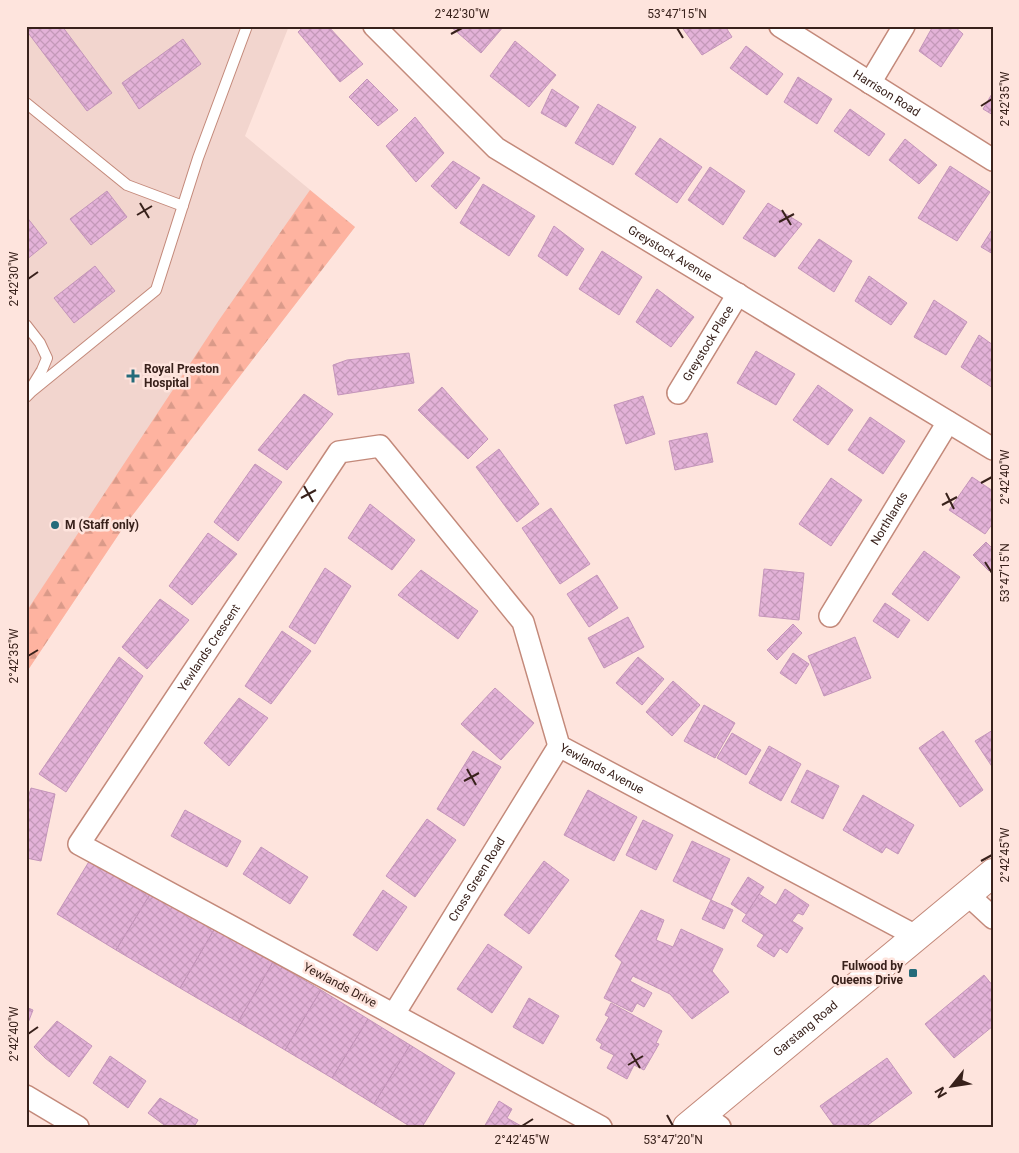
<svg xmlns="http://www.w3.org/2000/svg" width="1019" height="1153" viewBox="0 0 1019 1153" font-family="Roboto,sans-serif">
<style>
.built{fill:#f2d5ce}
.forest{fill:url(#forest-firs)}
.building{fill:url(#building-cross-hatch);stroke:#c495ba}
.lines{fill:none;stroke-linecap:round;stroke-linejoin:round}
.service-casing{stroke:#c3897a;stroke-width:12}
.minor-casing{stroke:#c3897a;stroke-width:24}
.trunk-casing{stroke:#c3897a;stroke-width:30}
.service{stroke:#fff;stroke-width:10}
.minor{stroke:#fff;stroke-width:21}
.trunk{stroke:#fff;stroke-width:28}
.ticks{fill:none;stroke:#38211b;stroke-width:2}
.poi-dot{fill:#256b7a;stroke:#fee4dd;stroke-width:2}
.labels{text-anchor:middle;stroke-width:5;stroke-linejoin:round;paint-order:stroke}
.street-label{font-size:12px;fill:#38211b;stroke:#fee4dd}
.poi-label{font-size:12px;font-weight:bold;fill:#38211b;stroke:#fee4dd;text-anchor:start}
.neatline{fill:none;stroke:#38211b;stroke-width:2}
.ticks-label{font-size:12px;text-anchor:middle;fill:#38211b}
</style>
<defs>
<pattern id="forest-firs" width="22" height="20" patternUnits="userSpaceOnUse" patternTransform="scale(1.25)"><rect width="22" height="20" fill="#feb3a0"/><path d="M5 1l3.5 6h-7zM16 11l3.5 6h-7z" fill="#da9a89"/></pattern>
<pattern id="building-cross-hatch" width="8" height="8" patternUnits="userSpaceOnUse" patternTransform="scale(1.25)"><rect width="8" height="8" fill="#e3b2d8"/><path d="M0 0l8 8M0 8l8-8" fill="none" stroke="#c499b9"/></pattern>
</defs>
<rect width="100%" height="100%" fill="#fee4dd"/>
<path class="built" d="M26,26H289L245,136L355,227L125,525L26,673Z"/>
<path class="forest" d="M310,190L355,227L125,525L26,673V612L219,320Z"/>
<path class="building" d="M26,26H62L112,93L87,111L26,30Z
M304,26H328L363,64L340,82L298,32Z
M450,26H504L481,53Z
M681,26H725L732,37L702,55Z
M933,26H954L963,34L941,67L919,51Z
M183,39L201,64L139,109L122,83Z
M515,41L556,75L529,107L490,76Z
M746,46L783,74L767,95L730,68Z
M798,77L832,99L817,124L784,102Z
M367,79L398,110L378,126L349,97Z
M552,89L579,107L566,127L541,113Z
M993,92V115L983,109Z
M598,104L636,127L613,165L575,143Z
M850,109L885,134L869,156L834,131Z
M415,117L444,153L416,182L386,146Z
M660,138L702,167L677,203L635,174Z
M905,139L937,165L919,184L889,160Z
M453,161L480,178L456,209L431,186Z
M950,166L990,192L957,241L918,218Z
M710,167L745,191L723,225L688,200Z
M483,184L535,216L509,256L460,223Z
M107,191L127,217L91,245L70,219Z
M768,203L802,224L775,257L743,238Z
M26,216L47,243L26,260Z
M554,226L584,249L567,276L538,256Z
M993,228V254L981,247Z
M819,239L852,261L834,292L798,268Z
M602,251L642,277L619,315L579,289Z
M95,266L115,291L74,323L54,298Z
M869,276L907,303L891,325L855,301Z
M657,289L694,317L671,347L636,322Z
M934,300L967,322L946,355L914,337Z
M979,335L993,345V388L961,367Z
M756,351L795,374L776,405L737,383Z
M409,353L414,383L338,395L333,365L347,360Z
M818,385L853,410L828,445L793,420Z
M442,387L488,439L468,459L418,410Z
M304,394L333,414L287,470L258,450Z
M643,396L655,434L626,444L614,405Z
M870,417L905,441L883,474L848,450Z
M707,433L713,462L675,470L669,441Z
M499,449L539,504L517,522L476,467Z
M255,464L282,482L238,541L214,522Z
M972,477L993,491V523L985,534L949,510Z
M831,478L862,500L831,546L799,524Z
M370,504L415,540L392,570L348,538Z
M551,508L590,564L560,584L522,528Z
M208,533L237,554L192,605L169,586Z
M986,542L993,549V567L989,571L973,555Z
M924,551L960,577L928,621L892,594Z
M325,568L351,586L315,644L289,627Z
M764,569L804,573L799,620L759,616Z
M421,570L478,611L458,639L398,595Z
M597,575L618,608L589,627L567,594Z
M160,599L189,620L147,669L122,647Z
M885,603L910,620L898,638L873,621Z
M628,617L644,647L604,668L588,638Z
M793,624L802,633L777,660L767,650Z
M282,631L311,651L271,704L245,686Z
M855,637L871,678L824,696L808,656Z
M793,653L809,664L796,684L780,673Z
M119,657L143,676L66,792L39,774Z
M638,657L664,679L642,705L616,683Z
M673,681L700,705L672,736L646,712Z
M495,688L534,723L501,760L461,724Z
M239,698L268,718L229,766L204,743Z
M704,705L735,723L715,758L684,741Z
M993,730V768L975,741Z
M943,731L983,790L960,807L919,748Z
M732,733L761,750L746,775L717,758Z
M769,746L801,764L781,801L749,783Z
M473,751L501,767L464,826L437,809Z
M807,770L839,786L823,819L791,802Z
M31,788L55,794L41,861L26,858V805Z
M588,790L637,817L614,861L564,835Z
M863,795L914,825L898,854L886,847L882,853L843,830Z
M185,810L241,841L227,867L171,836Z
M427,819L456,840L415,897L386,876Z
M643,820L673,835L656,870L626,855Z
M692,841L730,859L711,900L673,881Z
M261,847L308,877L290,904L243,874Z
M93,855L152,891L116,950L57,914Z
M544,861L569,880L529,934L504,915Z
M748,877L764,887L746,914L731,904Z
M785,889L809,905L803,915L798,913L792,921L803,928L787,953L780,948L774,957L757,946L764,935L742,921L759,894L776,905Z
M383,890L407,907L377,951L353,935Z
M152,891L215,928L180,988L116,950Z
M711,900L733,910L724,929L702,919Z
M641,910L664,920L656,940L673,947L681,929L723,949L712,971L729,992L692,1019L670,994L633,976L630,981L652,993L644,1007L637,1003L632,1012L604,998L622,962L615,956Z
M215,928L273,962L238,1022L180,988Z
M488,944L522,967L492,1013L457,989Z
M273,962L321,990L285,1050L238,1022Z
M984,975L993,986V1026L954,1058L925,1024Z
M321,990L368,1019L332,1078L285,1050Z
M529,998L559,1016L543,1044L513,1027Z
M611,1003L662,1031L656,1043L659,1044L644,1070L634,1065L627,1079L607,1068L614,1055L600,1048L602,1044L596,1040L609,1017L605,1015Z
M26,1007L33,1010L26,1028Z
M368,1019L410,1045L374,1104L332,1078Z
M57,1021L92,1046L69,1077L45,1058L34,1047Z
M410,1045L455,1073L422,1127H411L374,1104Z
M110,1056L146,1081L128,1108L93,1083Z
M887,1058L912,1093L865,1127H835L820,1106Z
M160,1098L198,1120L194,1127H167L148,1113Z
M499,1101L512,1109L507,1118L523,1127H484Z"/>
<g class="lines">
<defs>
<path id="service" d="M26,103L127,185L183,206
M26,325L40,343L47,358L42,370L31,388
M26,397L32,391L156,290L198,158L247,26"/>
<g id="minor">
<path id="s1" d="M374,26L496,148L993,449"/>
<path id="s2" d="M780,26L993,160"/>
<path d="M870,83L904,26"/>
<path id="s3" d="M678,393L738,294"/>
<path id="s4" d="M830,616L948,422"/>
<path d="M967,894L993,918"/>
<path id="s5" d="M394,1014L559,746"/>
<path d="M26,1096L78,1127"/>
<path d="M702,1114L720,1127"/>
<path id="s6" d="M601,1127L79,844L339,452L380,446L523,622L559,746L916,936"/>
</g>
<g id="trunk">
<path id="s7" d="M687,1127L993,873"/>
</g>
</defs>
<use href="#service" class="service-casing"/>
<use href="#minor" class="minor-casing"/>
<use href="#trunk" class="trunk-casing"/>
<use href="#service" class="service"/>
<use href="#minor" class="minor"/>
<use href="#trunk" class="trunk"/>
</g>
<path class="ticks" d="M677,28L683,38M451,34L462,28M981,106L992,99M140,203L149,218M782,210L791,225M137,215L152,206M779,222L794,214M28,279L38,272M981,483L992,477M304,486L313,502M946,493L954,509M301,498L316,490M942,505L957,497M985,562L992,573M28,656L38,650M467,769L476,785M464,781L479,773M981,861L992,855M28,1034L38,1027M631,1053L640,1068M628,1065L643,1056M667,1115L673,1126M522,1126L533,1119"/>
<g class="poi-dot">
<path d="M130.5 368.5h5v5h5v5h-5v5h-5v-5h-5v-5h5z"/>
<circle cx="55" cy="525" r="5"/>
<rect x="908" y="968" width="10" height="10" rx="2.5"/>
</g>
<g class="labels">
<g class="street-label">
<text dy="4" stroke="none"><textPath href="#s2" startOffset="126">Harrison Road</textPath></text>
<text dy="4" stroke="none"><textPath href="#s1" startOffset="376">Greystock Avenue</textPath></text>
<text dy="4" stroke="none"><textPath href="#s3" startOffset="58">Greystock Place</textPath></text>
<text dy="4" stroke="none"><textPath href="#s4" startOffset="114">Northlands</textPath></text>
<text dy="4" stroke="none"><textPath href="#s6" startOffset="829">Yewlands Crescent</textPath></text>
<text dy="4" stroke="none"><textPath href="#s6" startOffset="1510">Yewlands Avenue</textPath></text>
<text dy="4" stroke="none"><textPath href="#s5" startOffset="158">Cross Green Road</textPath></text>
<text transform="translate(340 985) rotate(28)" y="4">Yewlands Drive</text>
<text dy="4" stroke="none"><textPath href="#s7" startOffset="154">Garstang Road</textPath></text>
</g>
<g class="poi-label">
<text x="144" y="373">Royal Preston<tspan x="144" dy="14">Hospital</tspan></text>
<text x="65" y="529">M (Staff only)</text>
<text x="903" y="970" text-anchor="end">Fulwood by<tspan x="903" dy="14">Queens Drive</tspan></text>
</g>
</g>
<rect width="1019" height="1153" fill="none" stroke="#fee4dd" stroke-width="55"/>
<g transform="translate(952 1086) rotate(240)" stroke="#fee4dd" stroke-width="4" paint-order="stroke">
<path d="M0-4L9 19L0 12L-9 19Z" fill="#38211b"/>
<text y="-8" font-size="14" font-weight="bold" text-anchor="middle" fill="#38211b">N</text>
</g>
<rect x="28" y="28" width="964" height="1098" class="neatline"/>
<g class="ticks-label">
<text x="462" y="18">2°42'30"W</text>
<text x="677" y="18">53°47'15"N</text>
<text transform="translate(1005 99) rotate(-90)" y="4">2°42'35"W</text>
<text transform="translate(14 279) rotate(-90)" y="4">2°42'30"W</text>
<text transform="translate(1005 477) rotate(-90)" y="4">2°42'40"W</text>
<text transform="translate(1005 573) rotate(-90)" y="4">53°47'15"N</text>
<text transform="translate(14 656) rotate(-90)" y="4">2°42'35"W</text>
<text transform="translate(1005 855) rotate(-90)" y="4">2°42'45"W</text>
<text transform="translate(14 1034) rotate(-90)" y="4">2°42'40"W</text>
<text x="522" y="1144">2°42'45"W</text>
<text x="673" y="1144">53°47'20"N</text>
</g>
</svg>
